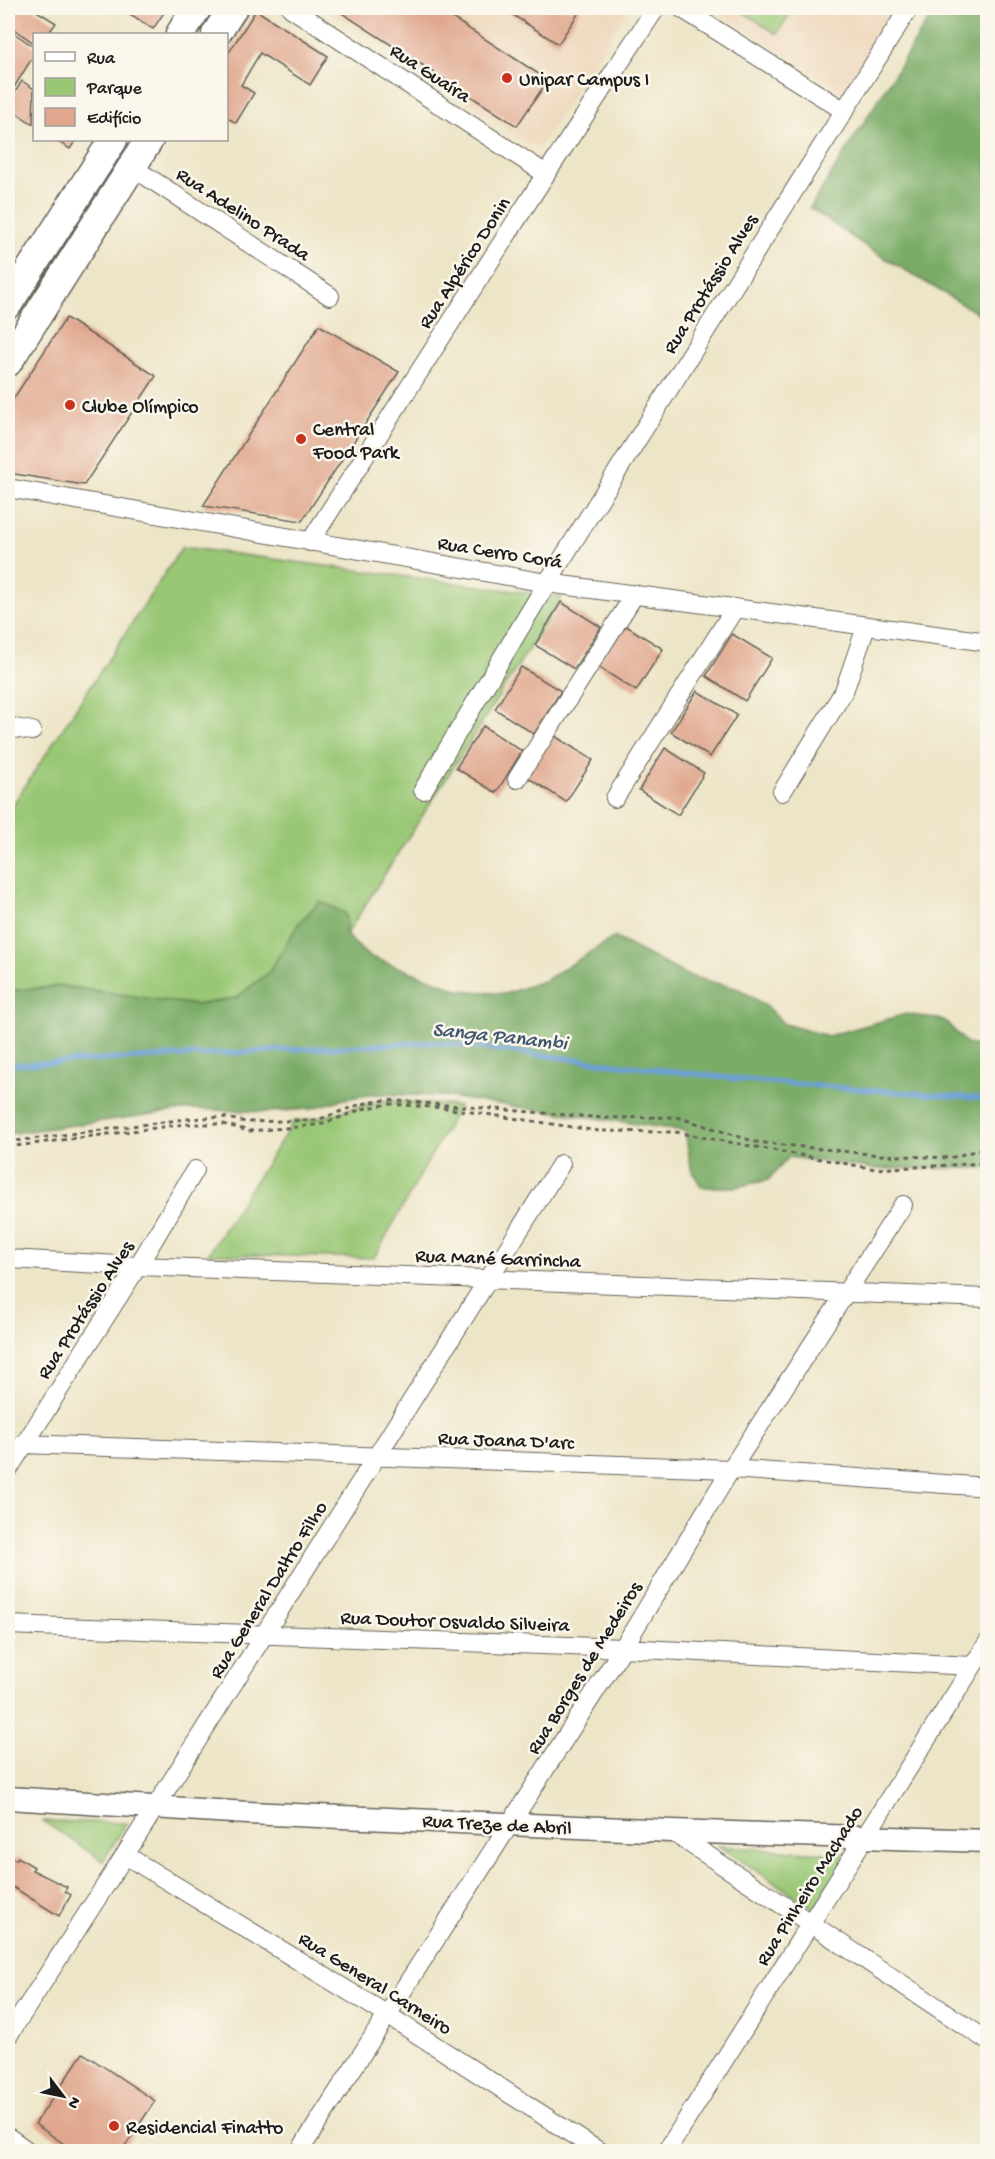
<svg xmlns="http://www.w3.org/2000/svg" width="995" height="2159" viewBox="0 0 995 2159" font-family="'Gochi Hand',sans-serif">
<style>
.built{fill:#edd7bb}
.green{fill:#99c774;stroke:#5a7248;stroke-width:1.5}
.forest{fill:#7aac66;stroke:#4b6441;stroke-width:1.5}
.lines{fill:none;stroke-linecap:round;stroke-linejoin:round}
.stream{stroke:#6b9fd7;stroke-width:5}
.building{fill:#e0a78e}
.minor-casing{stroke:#656258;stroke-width:20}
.tertiary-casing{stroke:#656258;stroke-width:25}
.primary-casing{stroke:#656258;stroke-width:31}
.path{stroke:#656258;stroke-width:3;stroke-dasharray:4.5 4.5;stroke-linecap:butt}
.minor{stroke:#fff;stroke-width:18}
.tertiary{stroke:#fff;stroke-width:22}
.primary{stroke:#fff;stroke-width:28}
.poi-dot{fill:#c8321e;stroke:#fbf7ec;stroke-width:2}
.labels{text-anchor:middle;stroke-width:5;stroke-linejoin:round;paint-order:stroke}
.street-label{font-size:20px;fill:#1c1c1c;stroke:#fbf7ec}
.poi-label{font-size:20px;fill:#1c1c1c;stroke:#fbf7ec;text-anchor:start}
.water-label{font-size:21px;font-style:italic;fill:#405770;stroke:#fbf7ec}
</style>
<rect width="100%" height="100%" fill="#fbf7ec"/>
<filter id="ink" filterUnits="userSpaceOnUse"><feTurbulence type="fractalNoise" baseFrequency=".0167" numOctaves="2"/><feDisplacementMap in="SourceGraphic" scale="12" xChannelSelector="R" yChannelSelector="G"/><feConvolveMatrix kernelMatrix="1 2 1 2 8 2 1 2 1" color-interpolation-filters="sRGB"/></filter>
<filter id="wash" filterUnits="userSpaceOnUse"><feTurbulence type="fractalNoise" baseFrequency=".008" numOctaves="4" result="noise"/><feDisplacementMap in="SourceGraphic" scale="24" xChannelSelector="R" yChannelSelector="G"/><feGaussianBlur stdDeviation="1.35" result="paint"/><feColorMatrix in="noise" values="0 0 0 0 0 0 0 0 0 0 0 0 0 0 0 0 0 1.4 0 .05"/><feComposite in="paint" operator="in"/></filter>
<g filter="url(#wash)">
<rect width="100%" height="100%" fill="#ede5c7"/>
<path class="built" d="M324,8H629L538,149Z
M713,8H900L845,94Z"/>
<path class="green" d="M737,8H794L777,34Z
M182,547L562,597L346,935L299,923L269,972L236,998L196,1005L62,986L8,991V812Z
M386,1100L459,1106L374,1258L208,1254L294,1121C326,1120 354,1105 386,1100Z
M43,1821L127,1823L103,1861Z
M719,1846L853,1855L816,1910Z"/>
<path class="forest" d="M936,8H987V319L870,249L810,208Z
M320,901L346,914V935L368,956L460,990L505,994L546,980L614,937L686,975L739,989L765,1005L784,1024L828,1036L906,1014L944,1020L967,1044L987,1048V1168L875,1169L789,1157L768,1180L736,1187H701L691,1168L685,1131L443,1096L374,1094L344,1099L309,1109L268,1112L191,1109L8,1134V991L62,986L196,1005L236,998L269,972L299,923Z"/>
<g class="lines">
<path class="stream" d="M8,1065L433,1042L745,1080L988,1099"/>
</g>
<g id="blocks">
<path class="building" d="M8,8H32L56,23L48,34H34V43L8,25Z
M130,8H167L153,29L127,12Z
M334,8H437L548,80L517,126Z
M502,8H582L558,44Z
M256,10L328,56L310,85L260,53L241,85L254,93L236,123L226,117V57Z
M8,29L34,47V55L8,97Z
M22,81L34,89L33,124L8,108V103Z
M55,140H76L70,149Z
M66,318L156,376L84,485L8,473V407Z
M319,325L399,372L302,521L203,506Z
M561,602L601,627L574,669L535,645Z
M623,624L663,649L636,691L597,666Z
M732,634L772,658L745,701L706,676Z
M521,667L561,691L534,734L495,709Z
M697,691L737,715L710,757L671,732Z
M483,726L522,751L496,793L456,768Z
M553,735L593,760L566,802L527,777Z
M665,748L704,773L678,815L639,790Z
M8,1855L16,1860L18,1857L34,1867L32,1870L67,1887L65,1891L71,1895L59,1916L8,1884Z
M83,2053L155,2101L121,2152H76L35,2124Z"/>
</g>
</g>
<g filter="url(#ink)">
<use href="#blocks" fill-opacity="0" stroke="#656258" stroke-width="1.5"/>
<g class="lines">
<defs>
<path id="minor" d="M291,8L546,174
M681,8L843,110
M132,167L330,296
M8,488L547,583L988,642
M310,542L546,174L656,8
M8,727L32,731
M517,779L635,594
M423,790L547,583L909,8
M782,792L844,691L866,627
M615,798L735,608
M8,1259L138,1266L988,1298
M23,1444L731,1469L988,1487
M8,1470L138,1266L195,1170
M8,1625L623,1648L972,1666
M671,1831L988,2041
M125,1855L386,2014L600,2152
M8,2036L125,1855L561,1164
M8,2137L29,2152
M299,2152L623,1648L731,1469L903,1205
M666,2152L988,1642"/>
<path id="tertiary" d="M8,1798L248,1813L671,1831L988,1841"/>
<path id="primary" d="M180,34L197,8
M216,34L233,8
M8,304L113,140
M8,362L149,140"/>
</defs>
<use href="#minor" class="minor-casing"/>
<use href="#tertiary" class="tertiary-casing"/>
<use href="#primary" class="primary-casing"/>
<path class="path" d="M8,1142L186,1119L222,1117L246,1122L317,1120L361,1104L386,1100L604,1118L677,1117L756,1142L879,1155L950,1158L988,1147
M8,1147L186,1124H223L249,1131L297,1127L323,1124L362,1109L389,1104L445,1108L599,1131L675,1132L875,1169L988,1163"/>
<use href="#minor" class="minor"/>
<use href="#tertiary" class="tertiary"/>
<use href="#primary" class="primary"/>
</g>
</g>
<g class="poi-dot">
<circle cx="507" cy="78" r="6"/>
<circle cx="70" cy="405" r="6"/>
<circle cx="301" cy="439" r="6"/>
<circle cx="114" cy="2126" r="6"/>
</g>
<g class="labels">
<g class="street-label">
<text transform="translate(431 72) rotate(33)" y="7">Rua Guaíra</text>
<text transform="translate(244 213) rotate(33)" y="7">Rua Adelino Prada</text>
<text transform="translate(463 262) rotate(-57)" y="7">Rua Alpérico Donin</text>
<text transform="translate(709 283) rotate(-58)" y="7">Rua Protássio Alves</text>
<text transform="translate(500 551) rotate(9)" y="7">Rua Cerro Corá</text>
<text transform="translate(498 1257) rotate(2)" y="7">Rua Mané Garrincha</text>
<text transform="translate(84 1309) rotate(-57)" y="7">Rua Protássio Alves</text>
<text transform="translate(506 1439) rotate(2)" y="7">Rua Joana D'arc</text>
<text transform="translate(267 1589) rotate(-58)" y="7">Rua General Daltro Filho</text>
<text transform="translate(455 1620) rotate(2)" y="7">Rua Doutor Osvaldo Silveira</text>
<text transform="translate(583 1667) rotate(-58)" y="7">Rua Borges de Medeiros</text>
<text transform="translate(497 1823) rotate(3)" y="7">Rua Treze de Abril</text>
<text transform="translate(808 1885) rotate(-58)" y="7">Rua Pinheiro Machado</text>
<text transform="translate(376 1982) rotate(32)" y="7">Rua General Carneiro</text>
</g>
<g class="poi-label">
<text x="519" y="85">Unipar Campus I</text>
<text x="82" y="412">Clube Olímpico</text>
<text x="313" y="435">Central<tspan x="313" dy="23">Food Park</tspan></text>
<text x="126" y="2133">Residencial Finatto</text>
</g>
<g class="water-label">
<text transform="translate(500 1035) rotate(6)" y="7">Sanga Panambi</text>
</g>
</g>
<rect width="995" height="2159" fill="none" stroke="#fbf7ec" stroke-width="30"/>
<rect x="33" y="33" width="195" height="108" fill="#fbf7ec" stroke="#a29f99" stroke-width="1.5"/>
<rect x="45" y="52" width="30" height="9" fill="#ffffff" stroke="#a29f99" stroke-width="1.5"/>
<text x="87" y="63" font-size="18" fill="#1c1c1c">Rua</text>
<rect x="45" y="78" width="30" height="18" fill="#99c774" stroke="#a29f99" stroke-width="1.5"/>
<text x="87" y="93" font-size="18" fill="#1c1c1c">Parque</text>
<rect x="45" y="108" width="30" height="18" fill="#e0a78e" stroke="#a29f99" stroke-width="1.5"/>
<text x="87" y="123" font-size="18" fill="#1c1c1c">Edifício</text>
<g transform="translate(63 2096) rotate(122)" stroke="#fbf7ec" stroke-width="4.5" paint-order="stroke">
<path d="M0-4.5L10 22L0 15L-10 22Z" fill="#1c1c1c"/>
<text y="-9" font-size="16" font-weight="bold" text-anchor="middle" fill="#1c1c1c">N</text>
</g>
</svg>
